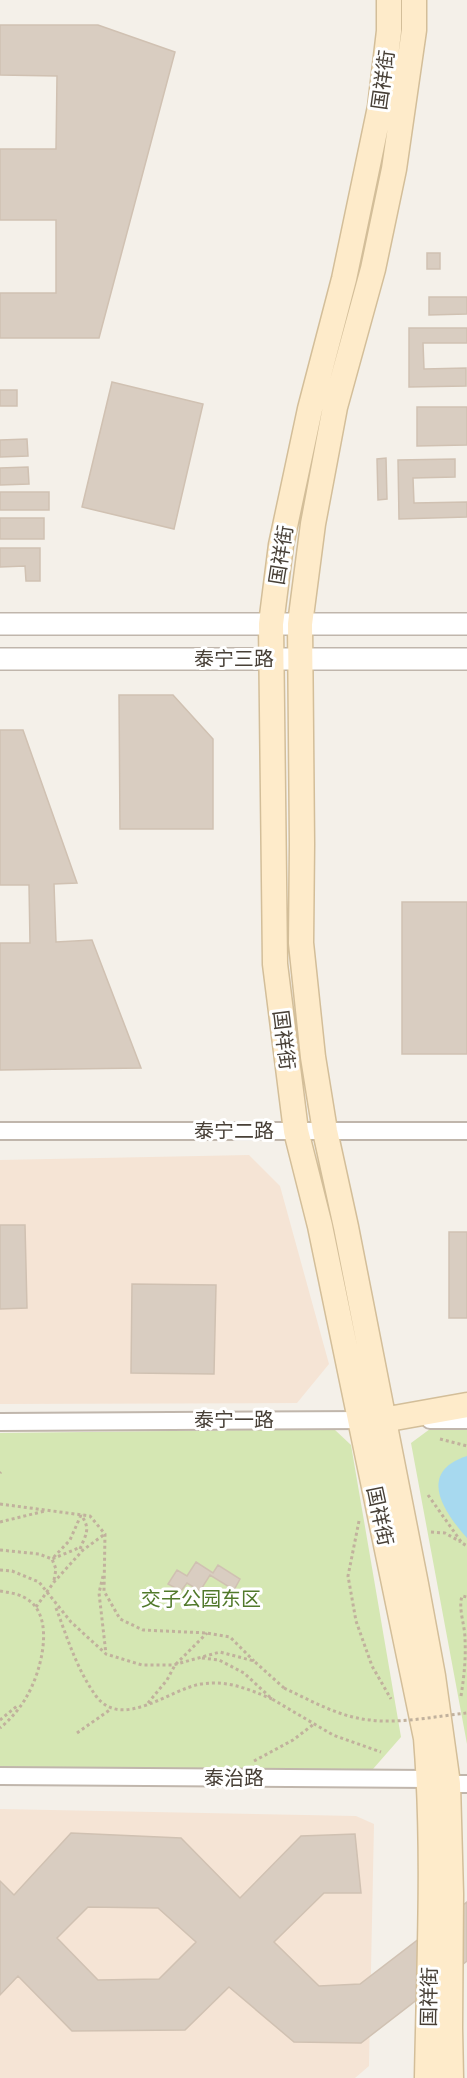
<svg xmlns="http://www.w3.org/2000/svg" width="467" height="2078" viewBox="0 0 467 2078" font-family="Overpass,'Noto Sans SC',sans-serif">
<style>
.commercial{fill:#f5e4d5}
.green{fill:#d5e7b3}
.water{fill:#a7d9ef}
.building{fill:#d9cdc1;stroke:#d0c1b2;stroke-width:1.5;fill-rule:evenodd}
.lines{fill:none;stroke-linecap:round;stroke-linejoin:round}
.minor-casing{stroke:#c0b6ac;stroke-width:20}
.tertiary-casing{stroke:#c0b6ac;stroke-width:24}
.secondary-casing{stroke:#d3be99;stroke-width:27}
.path{stroke:#c1b19d;stroke-width:3;stroke-dasharray:3 3;stroke-linecap:butt}
.minor{stroke:#fff;stroke-width:16}
.tertiary{stroke:#fff;stroke-width:21}
.secondary{stroke:#feebca;stroke-width:24}
.path-bridge{stroke:#c1b19d;stroke-width:3;stroke-dasharray:3 3;stroke-linecap:butt}
.labels{text-anchor:middle;stroke-width:6;stroke-linejoin:round;paint-order:stroke}
.street-label{font-size:20px;fill:#484037;stroke:#fff}
.park-label{font-size:20px;fill:#51792b;stroke:#fff}
</style>
<rect width="100%" height="100%" fill="#f4f0e9"/>
<path class="commercial" d="M249,1155L280,1186L329,1364L297,1403L0,1404V1160Z
M0,1809L356,1816L374,1824L369,2066L355,2078H0Z"/>
<path class="green" d="M467,1428V1744L411,1443L430,1429Z
M334,1429L351,1445L401,1737L373,1769L0,1768V1433Z"/>
<path class="water" d="M467,1456V1538C443,1511 417,1472 467,1456Z"/>
<path class="building" d="M0,25H98L175,52L99,338H0V293H56V220H0V149H56L57,76L0,75Z
M427,253H440V269H427Z
M429,297H467V314L429,315Z
M409,328H467V343H423L424,369L466,368V386L409,387Z
M112,382L203,404L174,529L82,507Z
M0,390H17V406H0Z
M417,407H467V445L417,446Z
M27,439L28,456L0,457V440Z
M386,458L387,499L378,500L377,459Z
M455,459V477L413,478L414,503L467,502V517L399,519L398,460Z
M28,467L29,484L0,485V468Z
M0,492H49V510H0Z
M0,518H44V539H0Z
M0,548H40V581H26L25,566L0,567Z
M119,695H173L213,739V829H120Z
M0,730H23L77,883L54,884L56,942L92,940L141,1068L0,1070V943H30L29,885H0Z
M402,902H467V1054H402Z
M0,1225H25L27,1308L0,1309Z
M449,1232H467V1318H449Z
M132,1284L216,1285L214,1374L131,1373Z
M196,1562L213,1573L218,1565L240,1579L234,1590L210,1575L200,1591L187,1583L181,1591L168,1584L177,1570L187,1576Z
M71,1833L181,1838L240,1898L301,1836L355,1834L361,1893H324L274,1942L319,1986L360,1984L467,1902V1961L361,2043L294,2042L229,1987L185,2030L72,2031L18,1976L0,1995V1881L14,1895ZM88,1907L158,1908L196,1942L159,1979L98,1980L57,1938Z"/>
<g class="lines">
<defs>
<path id="minor" d="M0,1131H467
M430,1420H467
M0,1422L368,1420
M0,1776L429,1779L448,1784H467"/>
<path id="tertiary" d="M0,624H467
M0,659H467"/>
<path id="secondary" d="M389,0V31L380,107L344,279L310,409L281,545L271,624L275,964L296,1131L320,1226L426,1738C435,1851 429,1964 427,2078
M414,0V30L394,169L373,269L335,407L313,524L300,624L302,844L301,943L313,1057L325,1131L346,1227L416,1584L433,1676L448,1784L451,1894L450,2028L451,2078
M383,1420L467,1405"/>
</defs>
<use href="#minor" class="minor-casing"/>
<use href="#tertiary" class="tertiary-casing"/>
<use href="#secondary" class="secondary-casing"/>
<path class="path" d="M440,1439L467,1446
M0,1473L1,1472
M428,1495L462,1543L467,1546
M0,1504L90,1516L105,1534L104,1591L120,1619L143,1630L207,1633L230,1637L254,1661
M81,1515L70,1540L52,1559L81,1547
M359,1521L348,1576L356,1621L372,1666L391,1699
M0,1522L45,1511
M431,1532L445,1533L461,1542
M80,1549C86,1534 91,1529 81,1515
M0,1550L39,1554L52,1559L56,1569L54,1580
M0,1570L12,1571L39,1582L71,1622L106,1654L142,1665H173L220,1652L254,1661L284,1688
M103,1576L99,1593L106,1654
M0,1591C9,1593 18,1593 27,1599C56,1617 41,1672 27,1696C21,1707 10,1720 0,1728
M36,1607L54,1582L83,1550L105,1534
M56,1608C67,1637 77,1670 96,1696C122,1731 170,1689 201,1684C228,1680 248,1689 272,1699
M202,1658L219,1660L244,1673L272,1699L333,1735L381,1752
M461,1696C464,1677 466,1659 465,1639C465,1625 458,1609 462,1596L467,1597
M148,1703L167,1680L175,1665L207,1633
M0,1720L17,1706
M77,1733L111,1709
M254,1761L293,1740L314,1724"/>
<use href="#minor" class="minor"/>
<use href="#tertiary" class="tertiary"/>
<use href="#secondary" class="secondary"/>
<path class="path-bridge" d="M284,1688C312,1701 339,1717 370,1720C400,1724 437,1716 467,1713"/>
</g>
<g class="labels">
<g class="street-label">
<text transform="translate(383 80) rotate(-82)" y="7">国祥街</text>
<text transform="translate(281 555) rotate(-81)" y="7">国祥街</text>
<text x="234" y="666">泰宁三路</text>
<text transform="translate(284 1040) rotate(83)" y="7">国祥街</text>
<text x="234" y="1138">泰宁二路</text>
<text x="234" y="1427">泰宁一路</text>
<text transform="translate(380 1516) rotate(78)" y="7">国祥街</text>
<text x="234" y="1785">泰治路</text>
<text transform="translate(429 1997) rotate(-89)" y="7">国祥街</text>
</g>
<g class="park-label">
<text x="201" y="1606">交子公园东区</text>
</g>
</g>
</svg>
